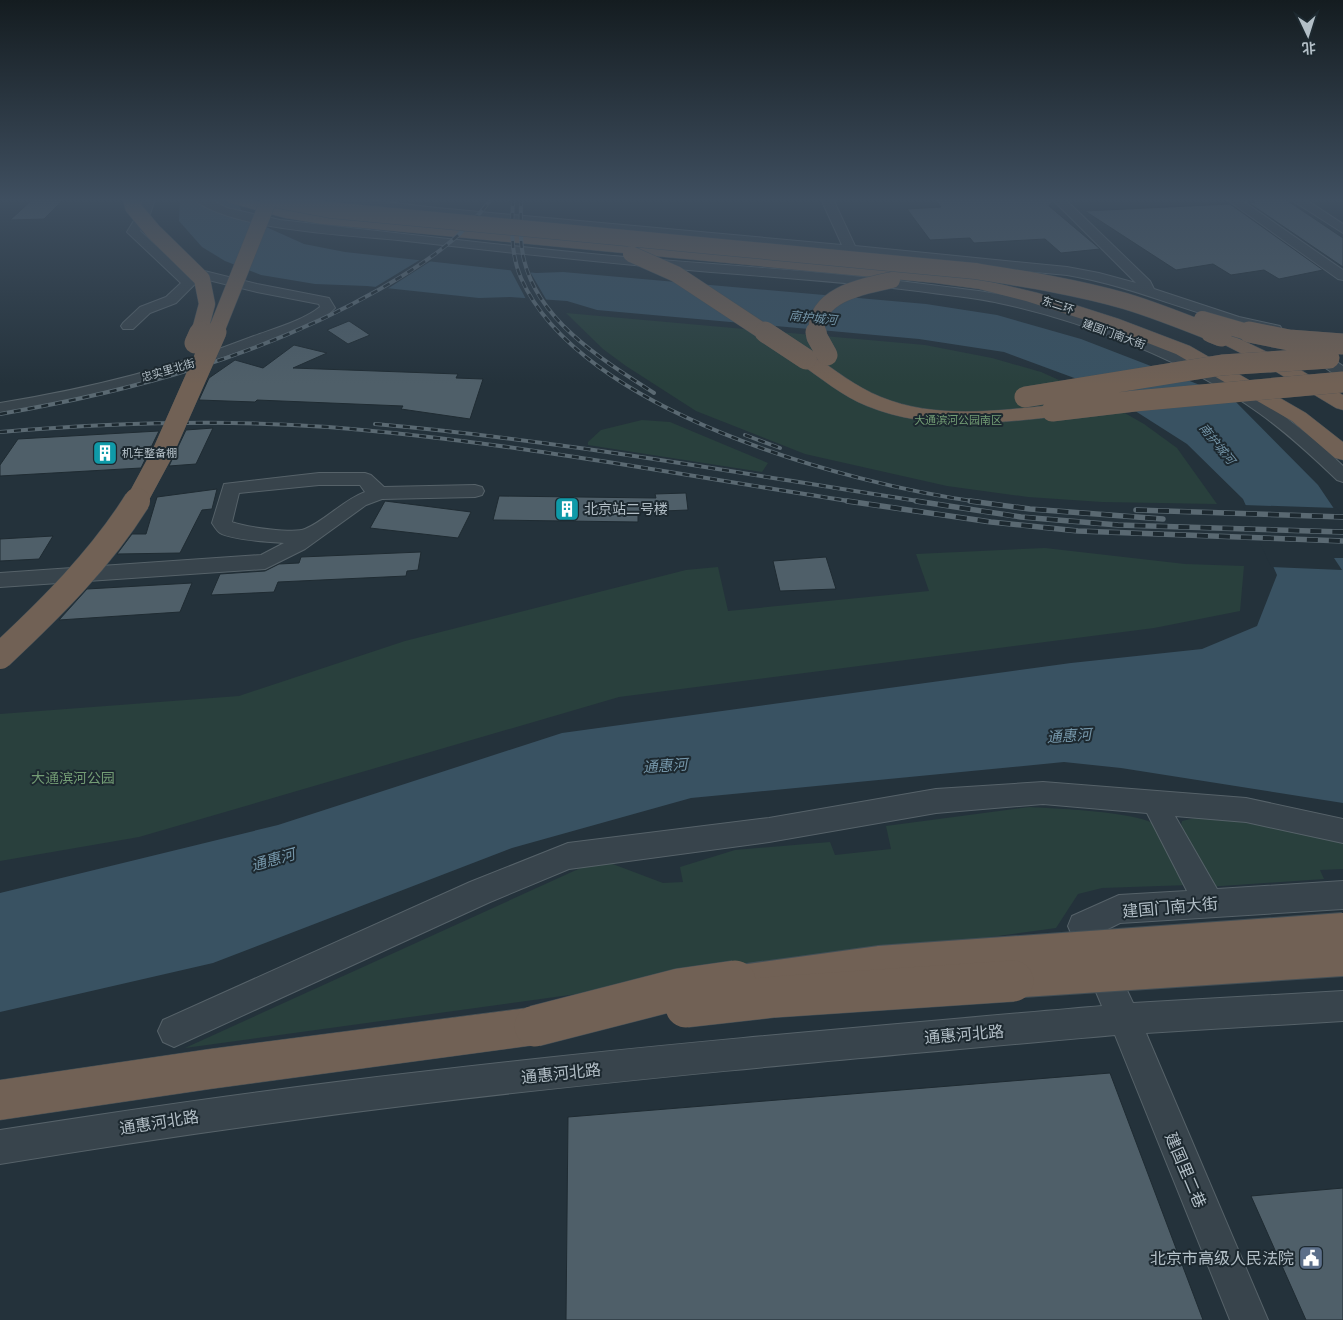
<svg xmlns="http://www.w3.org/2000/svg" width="1343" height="1320" viewBox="0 0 1343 1320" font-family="Helvetica,'Noto Sans SC',sans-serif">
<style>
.green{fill:#29403d}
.water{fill:#395262}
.pier{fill:#24323b}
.building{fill:#4f5f69;stroke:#1f2b32}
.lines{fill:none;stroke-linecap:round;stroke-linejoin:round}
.minor-casing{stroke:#566269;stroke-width:2}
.highway-casing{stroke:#434f56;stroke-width:1}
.minor{fill:#38444c;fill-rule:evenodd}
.highway{fill:#716155;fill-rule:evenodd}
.rail-far1-casing{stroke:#5a6972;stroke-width:4}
.rail-casing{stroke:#5a6972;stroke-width:5.5}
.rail-far1{stroke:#1d2930;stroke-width:2.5;stroke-dasharray:7;stroke-linecap:butt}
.rail{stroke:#1d2930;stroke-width:4;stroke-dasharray:11;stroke-linecap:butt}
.highway-bridge-far4-casing{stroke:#434f56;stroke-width:17;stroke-linecap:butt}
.highway-bridge-far3-casing{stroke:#434f56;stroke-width:21;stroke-linecap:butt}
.highway-bridge-far2-casing{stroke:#434f56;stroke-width:27;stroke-linecap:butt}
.highway-bridge-far1-casing{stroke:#434f56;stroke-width:34;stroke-linecap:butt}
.highway-bridge-casing{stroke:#434f56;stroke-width:42;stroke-linecap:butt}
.highway-bridge-far4{stroke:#716155;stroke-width:16}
.highway-bridge-far3{stroke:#716155;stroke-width:21}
.highway-bridge-far2{stroke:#716155;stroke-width:26}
.highway-bridge-far1{stroke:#716155;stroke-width:32}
.highway-bridge{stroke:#716155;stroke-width:41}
.labels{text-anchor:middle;stroke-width:4;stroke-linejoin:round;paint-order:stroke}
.far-street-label{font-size:11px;fill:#b3bfc7;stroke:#1d2930}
.far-park-label{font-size:11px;fill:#739c74;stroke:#1d2930}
.far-poi-label{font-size:11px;fill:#b3bfc7;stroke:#1d2930;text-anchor:start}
.far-water-label{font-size:12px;font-style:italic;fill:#7596a9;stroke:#1d2930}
.poi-label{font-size:14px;fill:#b3bfc7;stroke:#1d2930;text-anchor:start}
.park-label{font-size:14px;fill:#739c74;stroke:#1d2930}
.water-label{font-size:15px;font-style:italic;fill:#7596a9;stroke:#1d2930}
.near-street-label{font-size:16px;fill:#b3bfc7;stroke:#1d2930}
.near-poi-label{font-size:16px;fill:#b3bfc7;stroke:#1d2930;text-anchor:end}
</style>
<rect width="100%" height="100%" fill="#24323b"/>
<path class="green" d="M566,313L925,345L992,358L1041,372L1095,396L1144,424L1177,448L1217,504L1102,502L1028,497L947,486L805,454L696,411L626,366L603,349Z
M642,420L670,422L768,463L762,472L588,445V442L601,430Z
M1045,548L1185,564L1244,566L1240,611L1154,628L619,697L139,837L0,861V714L239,696L405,641L686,570L718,567L728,611L929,591L916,554Z
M1030,807C1056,809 1147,811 1162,829C1170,840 1182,871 1189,885L1102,888L1078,894L1056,928L185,1048L585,866L610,863L663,883L683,882L680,867L735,850L830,842L835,855L891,849L886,826Z
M1195,818L1224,819L1343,841V869L1320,870L1324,879L1207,887L1179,833L1182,821Z"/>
<path class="water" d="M180,199H235L246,218L304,244L345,252L536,273L563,272L926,304L997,315L1081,339L1231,397L1318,485L1343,522V803L1121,768L1064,762L691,798L512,848L213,963L0,1012V893L278,825L562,733L1071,663L1202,649L1257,626L1277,575L1243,499L1187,444L1096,386L1004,352L919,339L597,310L567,301L510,297L479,298L367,286L315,284L261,275L225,261L202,247L179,221Z"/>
<path class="pier" d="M423,258L434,259L384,291L372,289Z
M509,267L529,270L547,301H527Z
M1243,505L1337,508L1343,517V558H1334L1342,570L1271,567Z"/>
<path class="building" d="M33,199H64L44,219L10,220Z
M935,199H1050L1052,202L1049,206L1100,249L1061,253L1045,239L974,243L970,238L930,240L907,209L941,207Z
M1250,199H1285L1343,238V267L1249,203L1255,202Z
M1230,204L1323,270L1279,279L1264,270L1231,275L1213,264L1176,270L1085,211Z
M349,321L370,335L348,344L327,330Z
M294,345L327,353L293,368L458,374L456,378L483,379L470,419L401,409L403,406L257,400L255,402L199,400L209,378L235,360L263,368Z
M213,428L196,464L169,466L186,430Z
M159,431L141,468L0,476V465L18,439Z
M217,489L212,509L202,510L180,553L117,554L132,534H146L157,497Z
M686,493L688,510L638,512V522L493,520L499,496L656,498L655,494Z
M385,501L471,512L458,538L370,528Z
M53,536L39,559L0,561V539Z
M421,552L418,570L407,571L406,576L278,582L274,592L211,595L220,574L265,571L279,564L299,563L301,557Z
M826,557L836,589L780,591L773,561Z
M192,583L180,612L59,620L87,589Z
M1110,1073L1203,1320H566L568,1117Z
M1343,1188V1320H1306L1251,1196Z"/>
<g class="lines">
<defs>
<path id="minor" d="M143,199H155L150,214L140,231L176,264L257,284L329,298L335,308L323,319C219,363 112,394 0,413V403C87,389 172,368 254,336C276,328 302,321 320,307L319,304L257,292L188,275L196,283L176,303L150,313L133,329H123L121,326L123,323L140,307L166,297L181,283L127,232L138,214Z
M193,199H209L227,208L280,220C399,233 517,248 636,258C734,266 833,272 931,285C953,288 975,290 997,294C1027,299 1055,309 1083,318C1184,351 1266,392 1343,466V482L1337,480C1312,456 1287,433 1259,413C1188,362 1085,321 999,303C978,298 955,296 933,293C860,283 785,278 711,272C607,263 503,252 398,240C348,235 231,230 193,199Z
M322,199H361L437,208L842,245L821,199H833L855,246L1067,267L1099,273L1136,283L1052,199H1065L1150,281L1154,289L1239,317L1280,326L1282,329L1280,332L1275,333C1204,320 1139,287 1067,275L437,216L328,203Z
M1226,199H1240L1343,270V280L1338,279Z
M1290,199H1305L1343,224V233Z
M1309,345L1314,347L1343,366V378L1337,376L1304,353L1301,350L1304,347Z
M319,473H365L371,475L384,487L475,485L482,487L484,491L482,495L475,497L382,499L366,505L305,549L265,569L0,587V573L261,555L284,543C269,542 232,540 220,533C217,531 214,526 212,523L224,484ZM319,485H360L365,492C342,501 326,520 305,529C295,534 244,527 232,522L239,493Z
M1043,782L1246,798L1343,819V843L1246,822L1175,816L1217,889L1343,881V909L1120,923L1100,933L1133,1003L1343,991V1021L1146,1033L1268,1320H1230L1115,1035C883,1056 650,1076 419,1104C279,1121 139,1141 0,1164V1130C140,1108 279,1088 420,1072C647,1045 875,1026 1102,1006L1068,926L1072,916L1119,895L1187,891L1147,813L1043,804L936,813L769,842L569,869L490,902L174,1047L163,1042L158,1031L163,1020L470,882L568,843L769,818L936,789Z"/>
<path id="highway" d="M225,199H249L286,210L321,214L935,273L979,279L1038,293L1119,319L1190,346L1306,413L1343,442V460L1335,458L1292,421L1176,354L1107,327L1026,301L979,289L935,283L321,224L285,218L227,202Z
M1221,330L1282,359L1343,395V410L1336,408L1268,367L1215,340L1212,336L1215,332Z
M806,353L813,355C835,370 856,387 881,397C935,419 996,411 1052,405L1059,407L1062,411L1059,415L1052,417C990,424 926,430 867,406C842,396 821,378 799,363L797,359L799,355Z
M535,1007L548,1013L554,1026L548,1039L535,1045L210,1089L0,1120V1080L210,1049Z"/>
</defs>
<use href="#minor" class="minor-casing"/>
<use href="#highway" class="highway-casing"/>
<use href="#minor" class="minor"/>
<use href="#highway" class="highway"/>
<defs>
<path id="rail-far1" d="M513,199C512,225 510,253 521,278C579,411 847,484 979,502
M521,199C521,219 519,240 524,260C539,322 604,361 654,393
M0,414C133,391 262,356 380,289C422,265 462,239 491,199
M375,424C559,440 742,474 924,502
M0,432C109,423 219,419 328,427C506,441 680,475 855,502
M745,435L780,448"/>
<path id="rail" d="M847,501L991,522L1078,531L1343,541
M916,501L1021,517L1118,525L1343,532
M970,501L1030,509L1163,519
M1136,510L1343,517"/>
</defs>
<use href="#rail-far1" class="rail-far1-casing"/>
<use href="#rail" class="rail-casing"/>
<use href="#rail-far1" class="rail-far1"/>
<use href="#rail" class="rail"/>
<defs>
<path id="highway-bridge-far4" d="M131,199L133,207L153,231L202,279L207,304L199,334
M272,199L330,210L975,271C1025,279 1076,287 1125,301C1155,310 1185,322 1215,334
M631,254L676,274L767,334
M1202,319L1254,334
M215,334L269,199
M817,334C812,295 863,286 892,280"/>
<path id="highway-bridge-far3" d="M765,332L806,359
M816,332L817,337L827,355
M1211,332L1221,336
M1249,332L1289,340L1343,344
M195,343L200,332
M1025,397L1222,365L1329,358
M1052,411L1135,401L1343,382
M136,502L163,452L216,332"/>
<path id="highway-bridge-far2" d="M0,656C50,609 100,560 137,501"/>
<path id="highway-bridge-far1" d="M726,983L879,962L1343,929
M994,983L1343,960"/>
<path id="highway-bridge" d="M686,1007L774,997L1013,981
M535,1026L679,989L735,981"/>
</defs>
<use href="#highway-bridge-far4" class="highway-bridge-far4-casing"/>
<use href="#highway-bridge-far3" class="highway-bridge-far3-casing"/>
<use href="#highway-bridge-far2" class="highway-bridge-far2-casing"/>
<use href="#highway-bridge-far1" class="highway-bridge-far1-casing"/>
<use href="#highway-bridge" class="highway-bridge-casing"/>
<use href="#highway-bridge-far4" class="highway-bridge-far4"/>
<use href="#highway-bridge-far3" class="highway-bridge-far3"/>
<use href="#highway-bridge-far2" class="highway-bridge-far2"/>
<use href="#highway-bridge-far1" class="highway-bridge-far1"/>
<use href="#highway-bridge" class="highway-bridge"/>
</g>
<linearGradient id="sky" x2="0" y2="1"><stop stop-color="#141c20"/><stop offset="0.52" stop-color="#3f4f60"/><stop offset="1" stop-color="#3f4f60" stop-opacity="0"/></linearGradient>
<rect width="1343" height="384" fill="url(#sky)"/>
<defs>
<symbol id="building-square" viewBox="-11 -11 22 22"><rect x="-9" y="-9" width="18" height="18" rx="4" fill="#0f9aa8" stroke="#1d2930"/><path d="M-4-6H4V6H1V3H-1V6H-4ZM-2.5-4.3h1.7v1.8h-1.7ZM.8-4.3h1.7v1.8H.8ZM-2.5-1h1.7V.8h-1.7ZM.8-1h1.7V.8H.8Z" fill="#fff"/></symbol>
<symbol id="civic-square" viewBox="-11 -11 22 22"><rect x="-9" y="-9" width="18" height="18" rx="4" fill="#5c6f8a" stroke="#1d2930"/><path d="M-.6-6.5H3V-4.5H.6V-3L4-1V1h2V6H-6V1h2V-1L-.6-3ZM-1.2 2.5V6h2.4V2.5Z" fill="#fff"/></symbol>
</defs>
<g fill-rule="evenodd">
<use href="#building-square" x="91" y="439" width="28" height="28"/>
<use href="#building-square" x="553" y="495" width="28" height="28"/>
<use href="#civic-square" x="1297" y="1244" width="28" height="28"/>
</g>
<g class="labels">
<g class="far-street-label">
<text transform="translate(1058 305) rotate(18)" y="4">东二环</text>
<text transform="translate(1114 334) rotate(20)" y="4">建国门南大街</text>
<text transform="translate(168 370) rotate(-16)" y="4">忠实里北街</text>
</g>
<g class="far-park-label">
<text x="958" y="424">大通滨河公园南区</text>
</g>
<g class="far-poi-label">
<text x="122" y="457">机车整备棚</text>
</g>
<g class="far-water-label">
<text transform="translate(813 318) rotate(6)" y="4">南护城河</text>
<text transform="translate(1217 444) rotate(51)" y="4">南护城河</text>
</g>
<g class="poi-label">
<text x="584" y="514">北京站二号楼</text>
</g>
<g class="park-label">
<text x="73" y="783">大通滨河公园</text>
</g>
<g class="water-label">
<text transform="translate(1069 736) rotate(-4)" y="5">通惠河</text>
<text transform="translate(665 766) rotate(-4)" y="5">通惠河</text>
<text transform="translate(273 860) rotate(-16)" y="5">通惠河</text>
</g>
<g class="near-street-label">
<text transform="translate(1170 907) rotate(-5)" y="6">建国门南大街</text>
<text transform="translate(964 1034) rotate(-5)" y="6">通惠河北路</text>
<text transform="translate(561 1073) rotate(-6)" y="6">通惠河北路</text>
<text transform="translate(159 1122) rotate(-9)" y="6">通惠河北路</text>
<text transform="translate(1186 1170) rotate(67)" y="6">建国里二巷</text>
</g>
<g class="near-poi-label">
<text x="1294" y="1264">北京市高级人民法院</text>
</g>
</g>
<g transform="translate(1308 35) rotate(176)" stroke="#1d2930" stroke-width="4" paint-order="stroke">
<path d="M0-4L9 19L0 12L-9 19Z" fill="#b3bfc7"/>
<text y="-8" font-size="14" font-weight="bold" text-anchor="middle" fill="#b3bfc7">北</text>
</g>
</svg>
